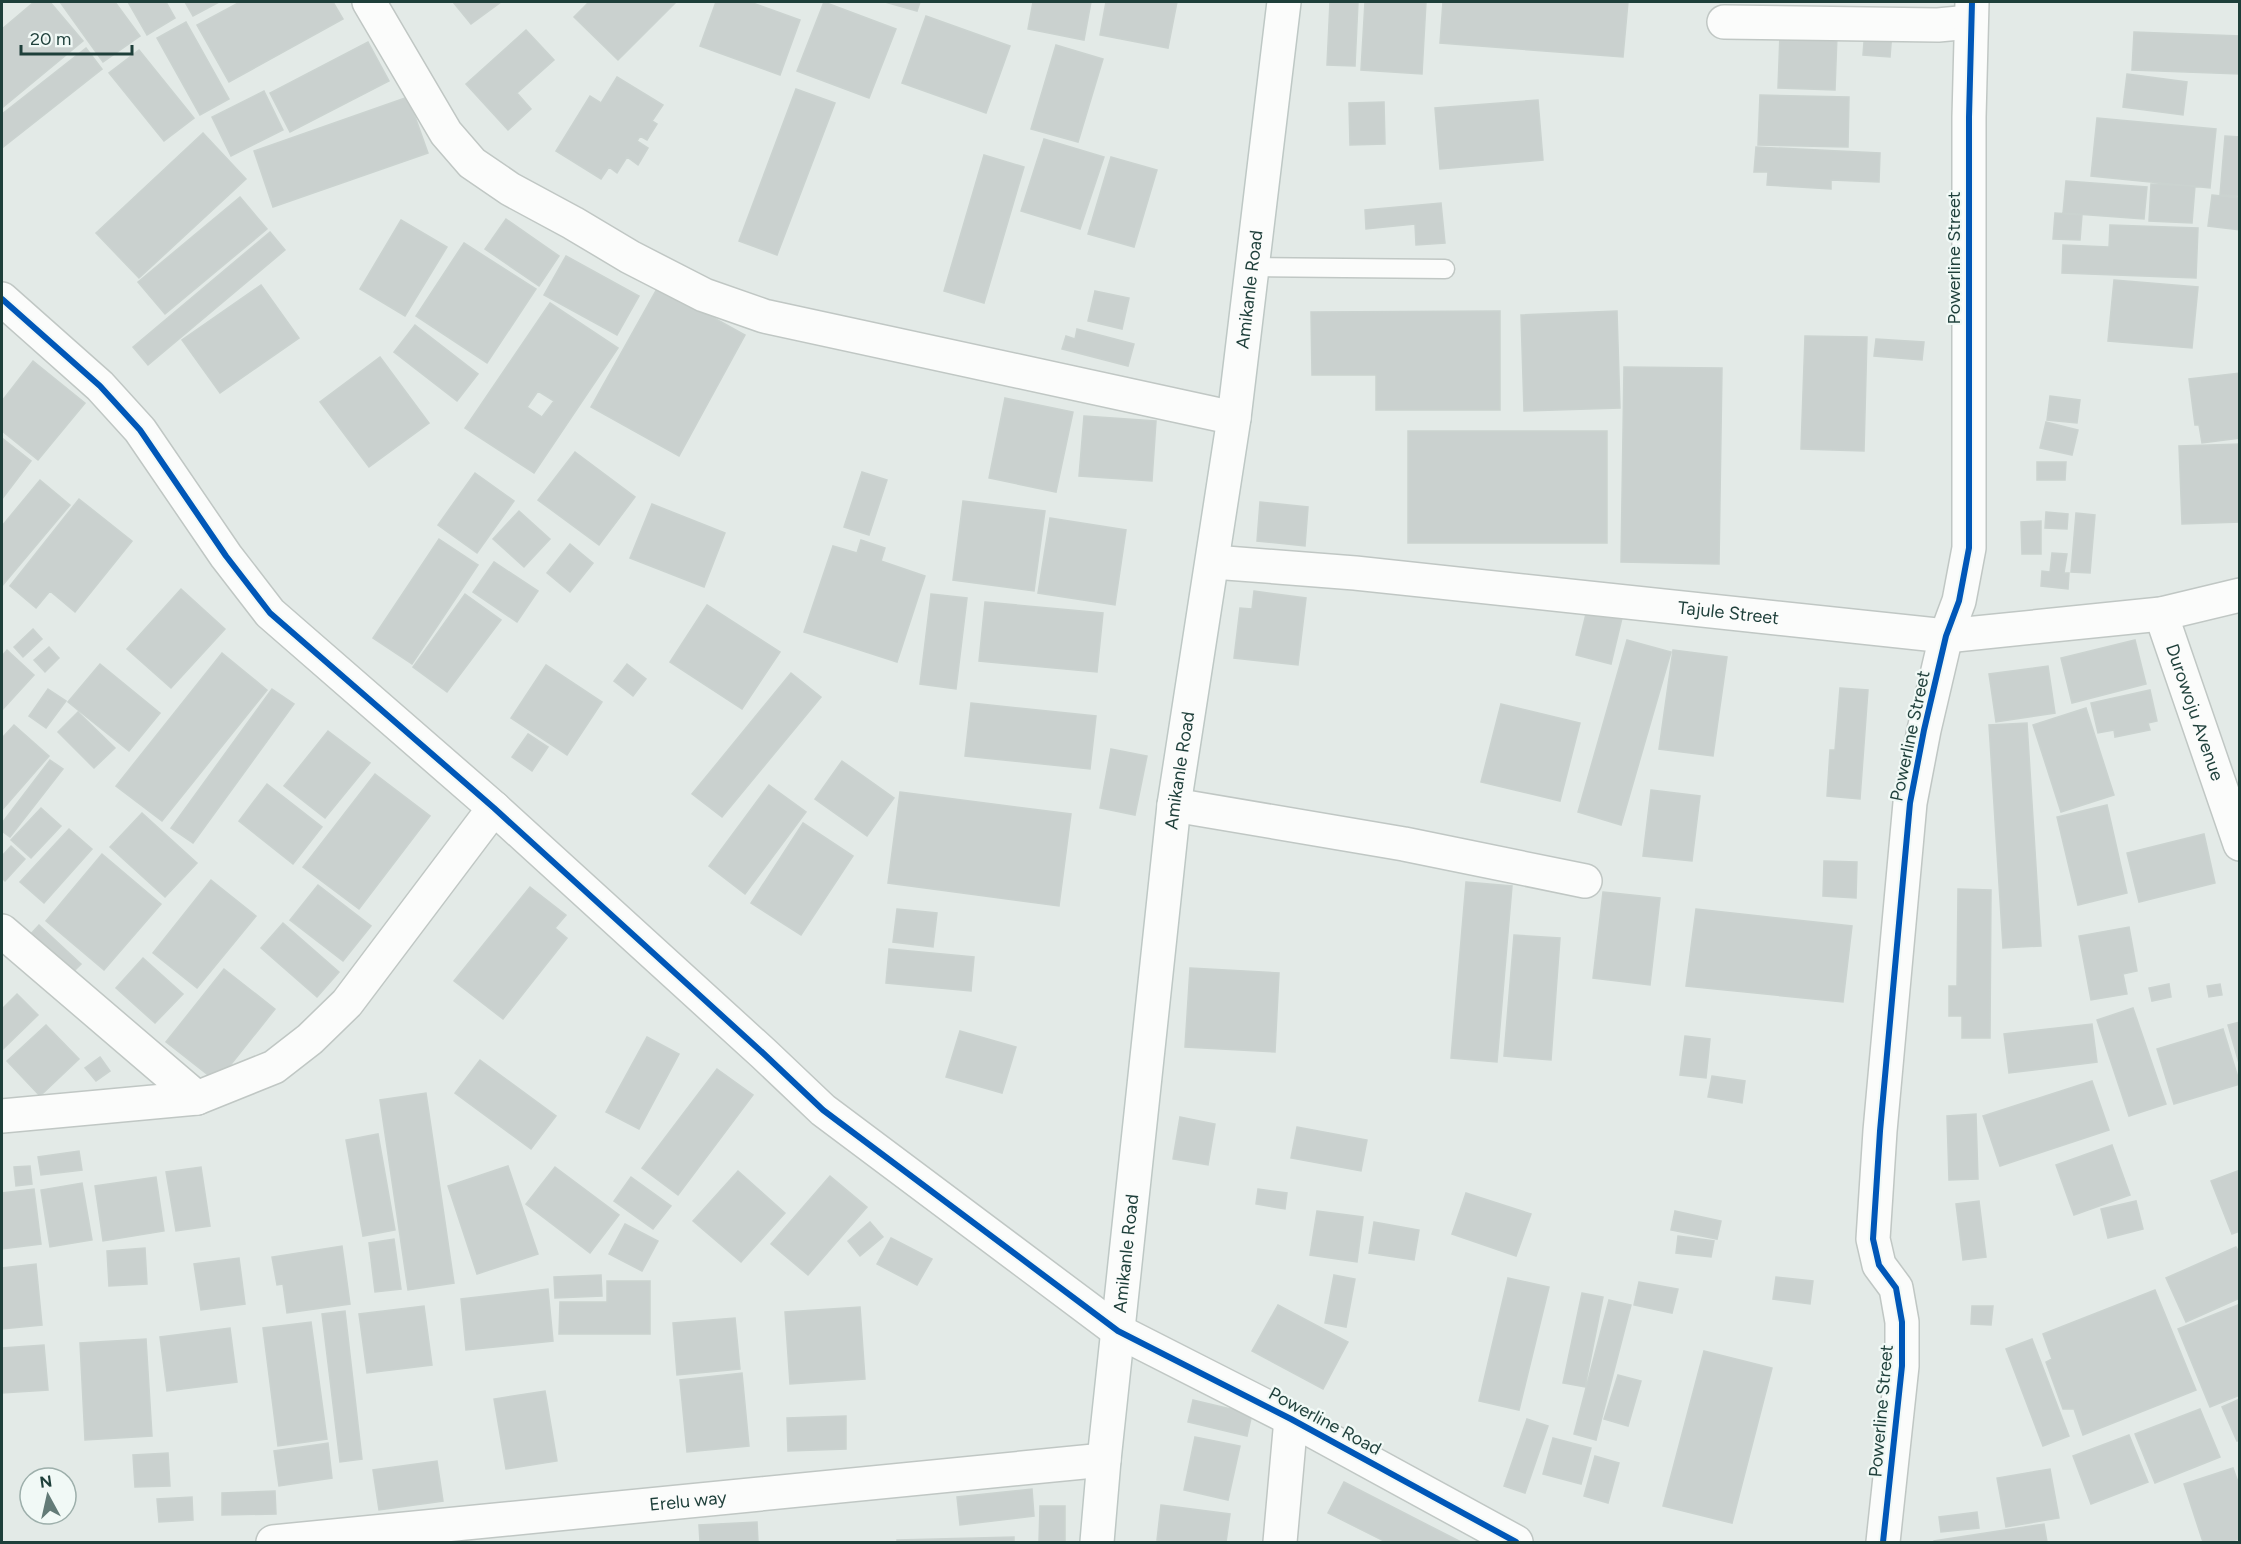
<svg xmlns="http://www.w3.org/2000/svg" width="2241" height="1544" viewBox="0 0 2241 1544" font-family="Figtree,sans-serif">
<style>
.building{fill:#cad1cf;stroke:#cbd3d0;stroke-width:1.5;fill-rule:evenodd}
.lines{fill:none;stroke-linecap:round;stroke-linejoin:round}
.lane-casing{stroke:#c0c7c4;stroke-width:21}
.street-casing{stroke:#c0c7c4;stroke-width:36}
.secondary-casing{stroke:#bec8c5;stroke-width:36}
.lane{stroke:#fbfcfb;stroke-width:18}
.street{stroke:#fbfcfb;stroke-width:33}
.secondary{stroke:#fbfcfb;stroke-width:33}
.cycleway-casing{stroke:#f1f9f6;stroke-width:10}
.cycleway{stroke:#0057b8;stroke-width:6}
.labels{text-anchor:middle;stroke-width:4.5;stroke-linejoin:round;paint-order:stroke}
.street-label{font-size:18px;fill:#1e3f3a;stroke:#f1f9f6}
</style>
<rect width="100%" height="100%" fill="#e3eae7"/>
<path class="building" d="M34,2H50L83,41L2,108V29Z
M60,2H115L140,36L103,62Z
M128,2H166L175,18L147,35Z
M185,2H219L193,16Z
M240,2H333L343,19L229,82L197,25Z
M453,2H501L471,24Z
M589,2H676L618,60L574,17Z
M716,2H750L800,20L780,75L700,46Z
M824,2L896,29L869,98L797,71Z
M885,2H920L917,11Z
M1033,2H1091L1084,40L1028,29Z
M1106,2H1177L1168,48L1100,35Z
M1330,2H1358L1355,66L1327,65Z
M1365,2H1426L1422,74L1361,70Z
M1443,2H1628L1623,57L1440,43Z
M926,16L1010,46L986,113L902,83Z
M186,22L229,99L200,115L157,38Z
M1865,29L1892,31L1890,57L1863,55Z
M526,30L554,60L517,93L531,109L508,130L466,84Z
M2134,32L2240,36V74L2132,70Z
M1780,34L1837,35L1835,90L1778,88Z
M368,42L389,81L290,132L270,93Z
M1056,45L1103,59L1078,142L1031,129Z
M86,48L102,69L2,148V114Z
M139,50L194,118L164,141L109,73Z
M2127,74L2187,82L2183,115L2123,107Z
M617,77L663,105L652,121L657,124L647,140L640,136L637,141L648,148L638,165L627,157L617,173L609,167L601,179L556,151L590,96L601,103Z
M796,89L835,103L777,255L739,241Z
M264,91L283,130L231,156L212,117Z
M1760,95L1849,97L1848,147L1758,145Z
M408,97L428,153L273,207L254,151Z
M1538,100L1543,160L1440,169L1435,108Z
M1384,102L1385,144L1350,145L1349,103Z
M2097,118L2216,129L2210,188L2091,176Z
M203,133L246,179L139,278L96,233Z
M2225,136L2240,137V196L2220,195Z
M1044,139L1104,157L1080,229L1021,211Z
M1756,147L1880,153L1879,182L1831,180V189L1767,185L1768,172H1754Z
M984,155L1024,167L984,303L944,291Z
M1111,157L1157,170L1134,247L1088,234Z
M2066,181L2147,187L2144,219L2063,213Z
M2151,184L2195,186L2192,223L2149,221Z
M2212,195L2240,198V230L2208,226Z
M240,197L267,229L165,314L138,282Z
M1441,203L1445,243L1416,245L1415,224L1366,229L1365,210Z
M2055,213L2082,215L2080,240L2053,239Z
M506,219L559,256L539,286L485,249Z
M401,220L447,247L405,316L360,289Z
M2110,225L2198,228L2196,278L2062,273L2063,245L2109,247Z
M270,232L285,250L148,365L133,347Z
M464,243L536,289L487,363L416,316Z
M566,256L639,296L617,335L544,295Z
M2114,280L2198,287L2192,348L2108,341Z
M261,285L299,338L220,393L182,340Z
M658,287L745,335L679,456L591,407Z
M1095,291L1129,298L1122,329L1088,321Z
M550,303L618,348L534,473L465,428ZM538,391L554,401L542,417L527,407Z
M1500,311V410H1376V375H1312L1311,312Z
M1617,311L1620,408L1524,411L1521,315Z
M415,325L478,374L457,401L394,352Z
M1077,329L1134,344L1128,366L1062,349L1066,336L1075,339Z
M1805,336L1867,337L1864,451L1801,449Z
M1876,339L1924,342L1922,360L1874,356Z
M380,357L429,423L369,467L320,402Z
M33,361L85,403L38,460L2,431V401Z
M1624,367L1722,368L1719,564L1621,562Z
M2240,373V438L2202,443L2199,425H2195L2189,379Z
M2050,396L2080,400L2077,423L2047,420Z
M1005,398L1073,412L1056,492L989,478Z
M1084,416L1156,421L1152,481L1079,476Z
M2046,422L2078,430L2072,455L2040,448Z
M1408,431H1607V543H1408Z
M2,438L31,461L2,499Z
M2240,444V522L2182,524L2179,446Z
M575,452L635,497L599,545L538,500Z
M2037,462H2066L2065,480H2037Z
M862,472L887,480L869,535L844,527Z
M475,473L514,501L477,553L438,525Z
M40,480L70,505L2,586V526Z
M79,499L132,541L75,612L50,591L36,608L10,586Z
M963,501L1045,511L1034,591L953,580Z
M1260,502L1308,507L1305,546L1257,541Z
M652,504L725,533L704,587L630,558Z
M519,511L550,539L524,567L493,539Z
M2046,512L2068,514L2067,529L2045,528Z
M2076,513L2095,515L2090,573L2071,572Z
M1050,518L1126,530L1115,605L1038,593Z
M2041,521V554H2022L2021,522Z
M439,539L478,565L412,664L373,638Z
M861,540L885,548L881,561L925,576L897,662L804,632L833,546L857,553Z
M570,544L593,563L570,592L547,573Z
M2052,553L2067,554L2064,573H2069L2068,589L2041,586L2042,571L2050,572Z
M494,562L538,591L517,622L473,592Z
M181,589L225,629L171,688L127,649Z
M1254,591L1306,598L1298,665L1234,658L1240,608L1252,609Z
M465,594L501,620L447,692L413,667Z
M931,594L967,598L956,689L920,684Z
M985,602L1103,613L1097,672L979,661Z
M707,605L780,652L742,709L670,662Z
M1587,610L1622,618L1611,664L1576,655Z
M33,629L42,639L23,657L14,647Z
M1627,640L1671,652L1621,825L1578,812Z
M2135,640L2146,684L2072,703L2061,658Z
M49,647L59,658L45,672L34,660Z
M7,650L34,675L2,710V656Z
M1673,650L1727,657L1713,756L1659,749Z
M222,653L267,690L162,821L116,786Z
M100,664L160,713L129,751L68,702Z
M627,664L646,679L633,696L614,681Z
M546,665L602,702L567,755L511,718Z
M2048,666L2055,713L1996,722L1989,674Z
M791,673L821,697L722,817L692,794Z
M1840,688L1868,690L1860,799L1827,796L1830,750H1835Z
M48,689L66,701L46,728L29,716Z
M272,689L294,704L193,843L171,828Z
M2150,690L2157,721L2148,723L2150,730L2115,737L2114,730L2098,733L2091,703Z
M971,703L1096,716L1090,769L965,756Z
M1501,704L1580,723L1560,801L1481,782Z
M2086,708L2114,795L2061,812L2033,725Z
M78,712L115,748L94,768L58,732Z
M2027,723L2041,946L2003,948L1989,725Z
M14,725L49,756L2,810V738Z
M328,731L370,763L325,818L284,786Z
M528,734L548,747L532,771L512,757Z
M1111,749L1147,756L1135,815L1100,808Z
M50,760L63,769L10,837L2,831V823Z
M842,761L894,798L867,836L815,799Z
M375,774L430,816L359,909L303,867Z
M267,784L322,827L293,864L239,821Z
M769,785L806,812L745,894L709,866Z
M1651,790L1700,796L1692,861L1643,856Z
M900,792L1071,814L1059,906L888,883Z
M2107,805L2127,893L2078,905L2057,817Z
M41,808L61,826L31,858L11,840Z
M142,813L197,863L165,897L110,847Z
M803,823L853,856L801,935L751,903Z
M69,829L92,849L44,903L20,882Z
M2204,834L2215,883L2139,902L2127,853Z
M11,846L25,859L5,881L2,878V856Z
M102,854L161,904L104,970L46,921Z
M1824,861L1857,862L1856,898L1823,896Z
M211,880L256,916L197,988L153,953Z
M1466,882L1512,886L1497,1062L1451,1058Z
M318,885L371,926L343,961L290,920Z
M530,887L566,915L555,928L567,938L503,1019L454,981Z
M1958,889L1991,890L1990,1038H1962V1016H1949V986H1957Z
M1603,892L1660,898L1650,985L1593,978Z
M897,909L937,913L933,947L893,942Z
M1696,909L1852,926L1843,1002L1686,986Z
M283,923L339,972L317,997L261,948Z
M39,925L81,964L70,975L28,937Z
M2129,927L2137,971L2123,974L2127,994L2091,1000L2079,936Z
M1514,935L1560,938L1551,1060L1504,1056Z
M889,949L974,957L971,991L886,983Z
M143,958L183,994L155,1023L116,988Z
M1190,968L1279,973L1275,1052L1185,1047Z
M224,969L275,1009L217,1082L166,1042Z
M2169,984L2171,997L2152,1001L2149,988Z
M2220,984L2222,995L2209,997L2207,986Z
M17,994L38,1015L2,1050V1009Z
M2133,1008L2166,1104L2129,1116L2097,1020Z
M2240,1022V1063H2239L2228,1025Z
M2092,1024L2097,1062L2009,1073L2004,1034Z
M46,1025L79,1059L40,1096L7,1061Z
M2223,1029L2240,1084L2174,1104L2157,1049Z
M960,1031L1016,1047L1002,1093L946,1077Z
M1685,1036L1710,1039L1706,1078L1680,1075Z
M647,1037L679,1054L639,1129L606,1112Z
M100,1057L110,1071L96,1081L85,1068Z
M480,1060L556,1116L531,1149L455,1093Z
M717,1069L753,1095L678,1195L642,1168Z
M1712,1076L1745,1081L1742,1103L1708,1097Z
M2092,1081L2109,1130L2000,1166L1983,1116Z
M426,1093L454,1283L408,1290L380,1100Z
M1976,1114L1978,1179L1949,1180L1947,1116Z
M1180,1117L1215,1124L1208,1165L1173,1159Z
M1297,1127L1367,1140L1361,1171L1291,1158Z
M378,1134L395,1230L363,1236L346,1140Z
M2112,1145L2130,1195L2074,1215L2056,1165Z
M79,1151L82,1170L41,1175L38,1157Z
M30,1166L32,1184L16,1186L14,1167Z
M508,1166L538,1254L477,1274L448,1186Z
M201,1167L210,1226L176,1231L166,1172Z
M555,1167L619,1215L590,1253L526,1204Z
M2240,1170V1231L2232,1234L2211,1181Z
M738,1171L785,1213L741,1262L693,1221Z
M830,1176L867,1207L808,1275L771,1244Z
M156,1177L164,1231L103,1241L95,1186Z
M631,1177L671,1206L653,1229L614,1201Z
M82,1183L92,1240L50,1247L41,1190Z
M34,1189L41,1244L2,1249V1193Z
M1258,1189L1287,1193L1285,1209L1256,1204Z
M1466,1193L1531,1214L1516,1256L1452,1234Z
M1979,1201L1986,1257L1963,1260L1956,1204Z
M2136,1201L2143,1229L2108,1238L2101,1209Z
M1317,1211L1363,1217L1357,1262L1310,1255Z
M1675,1211L1721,1221L1717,1239L1671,1230Z
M870,1222L883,1237L860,1256L848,1241Z
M1374,1222L1419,1230L1414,1260L1369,1253Z
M625,1224L658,1241L642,1271L609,1254Z
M1678,1236L1714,1241L1711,1257L1676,1253Z
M891,1238L932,1259L917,1285L877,1264Z
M394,1239L401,1289L375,1292L369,1243Z
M342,1246L350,1304L287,1313L283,1284L277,1285L272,1257Z
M2236,1247L2240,1254V1298L2186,1322L2166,1278Z
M145,1248L147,1284L109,1286L107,1251Z
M239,1258L245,1304L201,1310L194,1264Z
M36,1264L42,1325L2,1329V1268Z
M601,1275L602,1296L555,1298L554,1277Z
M1334,1275L1355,1279L1346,1327L1325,1323Z
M1776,1277L1813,1281L1810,1304L1773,1299Z
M1508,1278L1549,1287L1519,1410L1479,1401Z
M607,1281H650V1334H559L560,1302H607Z
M1639,1282L1678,1289L1672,1313L1634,1305Z
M548,1289L553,1341L466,1350L461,1299Z
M2155,1290L2196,1390L2083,1435L2074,1409H2063L2046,1362L2052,1359L2043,1334Z
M1582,1293L1603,1297L1585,1387L1563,1383Z
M1609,1300L1631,1305L1596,1440L1574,1434Z
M2240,1304V1395L2210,1407L2178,1329Z
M1278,1305L1348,1342L1323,1389L1252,1351Z
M424,1306L432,1365L367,1373L359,1314Z
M1972,1306H1993L1991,1325L1971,1324Z
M860,1307L865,1379L790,1384L785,1312Z
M345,1311L362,1459L340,1462L322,1314Z
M735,1318L740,1369L677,1375L673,1323Z
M311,1322L327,1439L278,1446L263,1328Z
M230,1328L237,1382L167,1391L160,1337Z
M146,1339L152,1436L85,1440L80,1343Z
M2032,1339L2069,1436L2043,1446L2006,1349Z
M44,1345L48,1390L2,1393V1348Z
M1704,1351L1772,1368L1732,1523L1663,1506Z
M742,1373L749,1446L687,1452L680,1380Z
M1618,1375L1641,1381L1628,1426L1604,1419Z
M545,1391L557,1461L506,1469L494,1399Z
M2240,1399V1440L2237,1441L2222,1407Z
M1193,1400L1252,1414L1247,1436L1188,1422Z
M2200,1409L2220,1457L2155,1483L2135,1434Z
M846,1416V1449L788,1451L787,1418Z
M1527,1419L1548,1426L1525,1493L1504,1486Z
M2129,1435L2148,1482L2091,1504L2073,1456Z
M1195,1437L1240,1446L1228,1500L1184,1490Z
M1553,1438L1591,1448L1581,1484L1543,1474Z
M328,1443L332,1478L279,1486L274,1451Z
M168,1453L170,1486L135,1487L133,1455Z
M1595,1456L1619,1463L1608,1503L1584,1496Z
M437,1461L443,1501L379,1510L373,1470Z
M2233,1468L2240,1488V1539L2227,1542H2203L2184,1484Z
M2050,1469L2059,1518L2006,1527L1997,1478Z
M1344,1482L1461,1542H1386L1328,1513Z
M1032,1489L1034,1516L960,1525L957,1497Z
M275,1491L276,1514L222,1515V1493Z
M192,1497L193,1520L159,1522L157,1499Z
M1161,1505L1230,1514L1226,1542H1177L1157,1540Z
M1040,1506H1065V1542H1039Z
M1977,1512L1979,1528L1941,1532L1939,1517Z
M757,1522L758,1542H700L699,1525Z
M2044,1524L2047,1542H1934V1541Z
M1014,1537V1542H897V1540Z"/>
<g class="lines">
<defs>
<path id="lane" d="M1253,267L1445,269"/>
<g id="street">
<path d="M369,2L446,133L472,163L510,189L573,223L630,257L704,295L764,316L1234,418"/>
<path d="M1724,22L1938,25L1970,22"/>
<path d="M2,299L100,386L140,430L226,556L270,613L494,808L764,1054L823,1110L1118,1331L1291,1419L1516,1542"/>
<path id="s1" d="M1213,562L1355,573L1946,636L2161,614L2240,595"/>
<path id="s2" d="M2161,614L2240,844"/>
<path d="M1174,805L1404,844L1585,881"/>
<path d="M2,931L197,1098"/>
<path d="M2,1116L197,1098L274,1067L310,1039L347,1003L494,808"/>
<path id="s3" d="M273,1542L1104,1460"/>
<path d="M1280,1542L1291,1419"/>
<path d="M1883,1542L1902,1366V1322L1896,1288L1879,1265L1873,1239L1880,1131L1910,803L1924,730L1946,636L1959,601L1969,548V117L1972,2"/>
</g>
<g id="secondary">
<path id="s4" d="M1097,1542L1104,1460L1174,805L1234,418L1284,2"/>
</g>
</defs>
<use href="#lane" class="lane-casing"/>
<use href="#street" class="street-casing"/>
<use href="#secondary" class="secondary-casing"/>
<use href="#lane" class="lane"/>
<use href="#street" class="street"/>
<use href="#secondary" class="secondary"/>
<defs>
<path id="cycleway" d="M2,299L100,386L140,430L226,556L270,613L494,808L764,1054L823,1110L1118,1331L1291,1419L1516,1542
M1883,1542L1902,1366V1322L1896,1288L1879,1265L1873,1239L1880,1131L1910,803L1924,730L1946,636L1959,601L1969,548V117L1972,2"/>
</defs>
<use href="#cycleway" class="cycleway-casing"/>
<use href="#cycleway" class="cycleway"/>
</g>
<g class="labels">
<g class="street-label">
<text transform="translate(1954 258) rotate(-90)" y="6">Powerline Street</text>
<text dy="6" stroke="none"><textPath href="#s4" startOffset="1262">Amikanle Road</textPath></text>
<text dy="6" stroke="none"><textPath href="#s1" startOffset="518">Tajule Street</textPath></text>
<text dy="6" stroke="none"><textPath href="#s2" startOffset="104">Durowoju Avenue</textPath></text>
<text transform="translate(1910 736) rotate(-78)" y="6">Powerline Street</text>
<text dy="6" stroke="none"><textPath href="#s4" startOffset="776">Amikanle Road</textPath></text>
<text dy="6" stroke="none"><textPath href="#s4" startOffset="290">Amikanle Road</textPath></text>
<text transform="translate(1881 1411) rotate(-85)" y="6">Powerline Street</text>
<text transform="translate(1325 1421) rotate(28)" y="6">Powerline Road</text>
<text dy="6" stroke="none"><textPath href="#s3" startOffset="417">Erelu way</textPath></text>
</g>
</g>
<rect width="2241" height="1544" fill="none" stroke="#1e3f3a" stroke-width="6"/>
<g transform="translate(48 1496) rotate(352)"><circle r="28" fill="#f1f9f6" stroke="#9dafab" stroke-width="1.5"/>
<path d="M0-4.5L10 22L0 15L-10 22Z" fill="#637b77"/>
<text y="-9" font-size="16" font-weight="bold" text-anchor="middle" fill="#1e3f3a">N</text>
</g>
<path d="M21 45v9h111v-9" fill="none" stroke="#1e3f3a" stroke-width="3"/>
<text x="30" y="45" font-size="18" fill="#1e3f3a" stroke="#f1f9f6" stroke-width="4.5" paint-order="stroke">20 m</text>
</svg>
